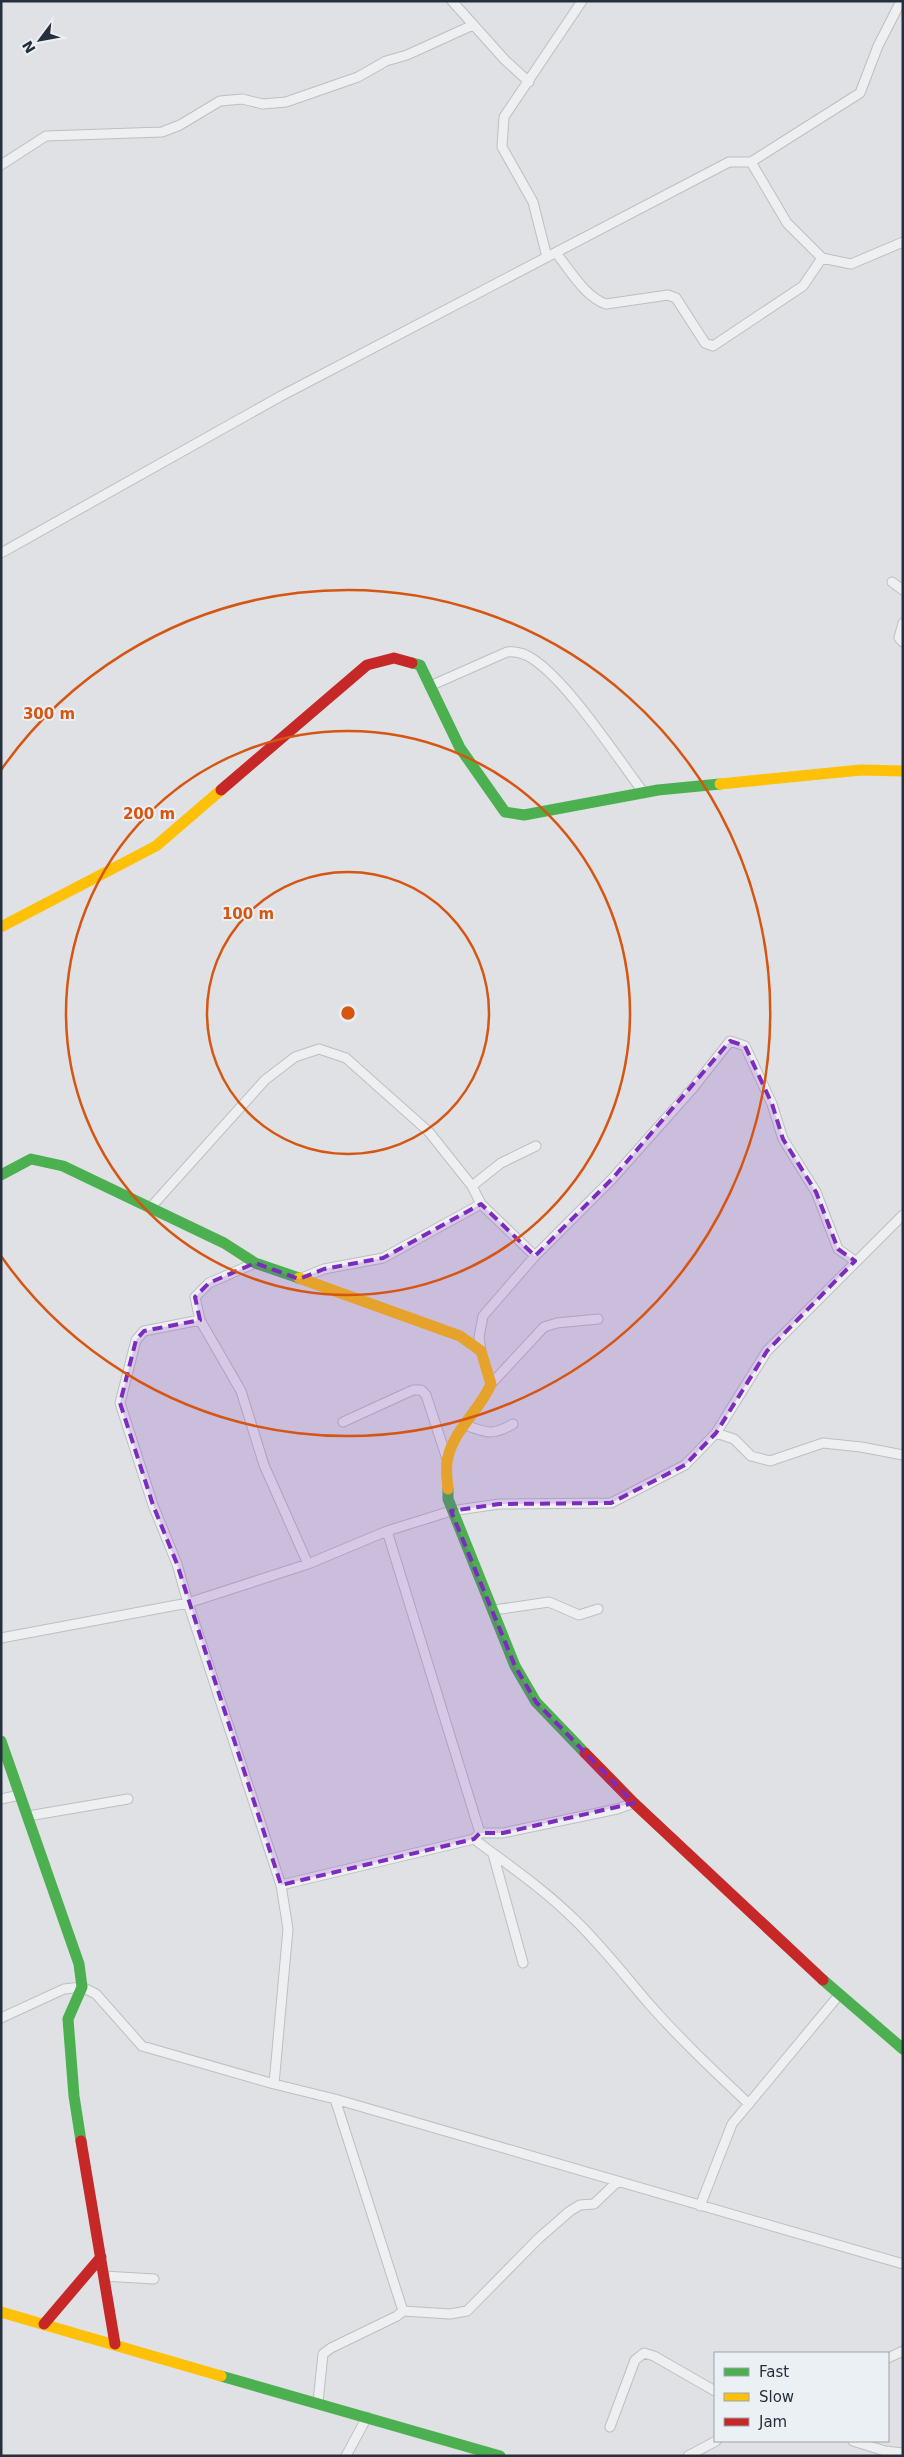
<svg xmlns="http://www.w3.org/2000/svg" width="904" height="2457" viewBox="0 0 904 2457" font-family="'DejaVu Sans',sans-serif">
<style>
.lines{fill:none;stroke-linecap:round;stroke-linejoin:round}
.street-casing{stroke:#bdbfc2;stroke-width:11}
.street{stroke:#eeeff1;stroke-width:9}
.fast{stroke:#4caf50;stroke-width:11}
.slow{stroke:#ffc107;stroke-width:11}
.jam{stroke:#c62828;stroke-width:11}
.marked{fill:#7b2cbf;fill-opacity:0.2;stroke:#7b2cbf;stroke-width:4;stroke-dasharray:10 6;stroke-linejoin:round}
.ring{fill:none;stroke:#d55511;stroke-width:2.5}
.centre{fill:#d55511;stroke:#ebf0f4;stroke-width:2.5}
.ring-label{font-size:15px;text-anchor:middle;font-weight:bold;fill:#d55511;stroke:#ebf0f4;stroke-width:4;stroke-linejoin:round;paint-order:stroke}
</style>
<rect width="100%" height="100%" fill="#dfe1e4"/>
<g class="lines">
<defs>
<path id="street" d="M452,1L505,60L529,82
M751,162L860,93L878,46L901,1
M1,165L46,136L162,132L180,125L220,101L242,99L263,104L286,102L358,77L386,61L407,55L473,25
M556,253C570,270 585,297 606,304L668,295L676,298L705,343L713,346L803,286L822,258
M547,257L533,202L502,147L504,117L582,1
M1,553L281,396L729,162H751L787,223L822,258L851,264L903,242
M892,582L903,590
M903,623L899,638L903,642
M430,686L507,652C514,651 519,652 526,655C563,673 617,758 644,793
M472,1186L501,1163L536,1146
M151,1207L265,1080L295,1057L319,1049L346,1058L429,1132L472,1186L481,1204L535,1256
M255,1263L209,1283L195,1297L200,1320L241,1391L264,1465L308,1564
M299,1279L324,1269L383,1258L481,1204
M200,1320L144,1331L136,1340L120,1403L153,1505L177,1564L188,1603L281,1885L288,1929L274,2084
M481,1351L479,1337L483,1316L535,1256L612,1179L693,1088L730,1041L745,1046L772,1104L783,1139L816,1192L838,1249L855,1261
M491,1384L544,1327L557,1323L598,1319
M343,1422L413,1390H421L426,1395L447,1459
M465,1425C487,1433 492,1436 513,1424
M716,1433L734,1439L751,1456L770,1461L823,1443L861,1447L903,1455
M494,1610L549,1602L579,1615L598,1609
M1,1638L188,1603L308,1564L387,1531L451,1511L499,1504L611,1503L685,1465L716,1433L767,1351L903,1215
M1,1799L20,1795
M28,1816L128,1799
M480,1833H503L617,1809L634,1803
M474,1839C508,1865 544,1889 575,1920C602,1946 625,1976 650,2005C681,2040 715,2072 749,2104
M493,1854L523,1963
M281,1885L474,1839L480,1833L387,1531
M1,2018L64,1989L82,1987L96,1994L142,2046L274,2084L335,2099L903,2264
M700,2206L732,2124L839,1995
M104,2276L154,2279
M403,2311L450,2314L467,2311L539,2238L570,2211L580,2205L594,2204L617,2182
M888,2358L903,2351
M318,2402L323,2354L331,2348L397,2316L403,2311L335,2099
M610,2427L635,2360L644,2353L654,2356L715,2391
M853,2441L885,2451L903,2453
M346,2456L367,2417
M688,2456L716,2441"/>
</defs>
<use href="#street" class="street-casing"/>
<use href="#street" class="street"/>
<path class="fast" d="M412,663L420,665L460,748L505,812L524,815L658,790L720,784
M1,1175L31,1159L63,1166L224,1243L255,1263L299,1278
M448,1489V1499L515,1666L536,1702L585,1753
M1,1741L79,1964L82,1987L68,2019L74,2096L81,2141
M823,1980L903,2049
M221,2376L500,2456"/>
<path class="slow" d="M720,784L861,770L903,771
M1,927L156,846L221,790
M299,1278L460,1336L481,1351L491,1384C480,1410 454,1430 448,1457C445,1467 447,1479 448,1489
M1,2312L221,2376"/>
<path class="jam" d="M221,790L367,665L394,658L412,663
M585,1753L634,1803L823,1980
M81,2141L115,2344
M44,2324L101,2257"/>
</g>
<path class="marked" d="M730,1041L745,1046L772,1104L783,1139L816,1192L838,1249L855,1261L767,1351L716,1433L685,1465L611,1503L499,1504L451,1511L515,1666L536,1702L634,1803L503,1833H480L474,1839L281,1885L177,1564L153,1505L120,1403L136,1340L144,1331L200,1320L195,1297L209,1283L255,1263L299,1279L324,1269L383,1258L481,1204L535,1256L612,1179Z"/>
<g class="ring">
<circle cx="348" cy="1013" r="141"/>
<circle cx="348" cy="1013" r="282"/>
<path d="M1 770A423 423 0 1 1 1 1256"/>
</g>
<circle cx="348" cy="1013" r="8" class="centre"/>
<g class="ring-label">
<text x="49" y="719">300 m</text>
<text x="149" y="819">200 m</text>
<text x="248" y="919">100 m</text>
</g>
<rect width="904" height="2457" fill="none" stroke="#26303d" stroke-width="5"/>
<rect x="714" y="2352" width="175" height="90" fill="#ebf0f4" stroke="#9ca3ab"/>
<rect x="724" y="2368" width="25" height="8" fill="#4caf50" stroke="#9ca3ab"/>
<text x="759" y="2377" font-size="15" fill="#26303d">Fast</text>
<rect x="724" y="2393" width="25" height="8" fill="#ffc107" stroke="#9ca3ab"/>
<text x="759" y="2402" font-size="15" fill="#26303d">Slow</text>
<rect x="724" y="2418" width="25" height="8" fill="#c62828" stroke="#9ca3ab"/>
<text x="759" y="2427" font-size="15" fill="#26303d">Jam</text>
<g transform="translate(40 40) rotate(238)" stroke="#ebf0f4" stroke-width="4" paint-order="stroke">
<path d="M0-4L9 19L0 12L-9 19Z" fill="#26303d"/>
<text y="-8" font-size="14" font-weight="bold" text-anchor="middle" fill="#26303d">N</text>
</g>
</svg>
